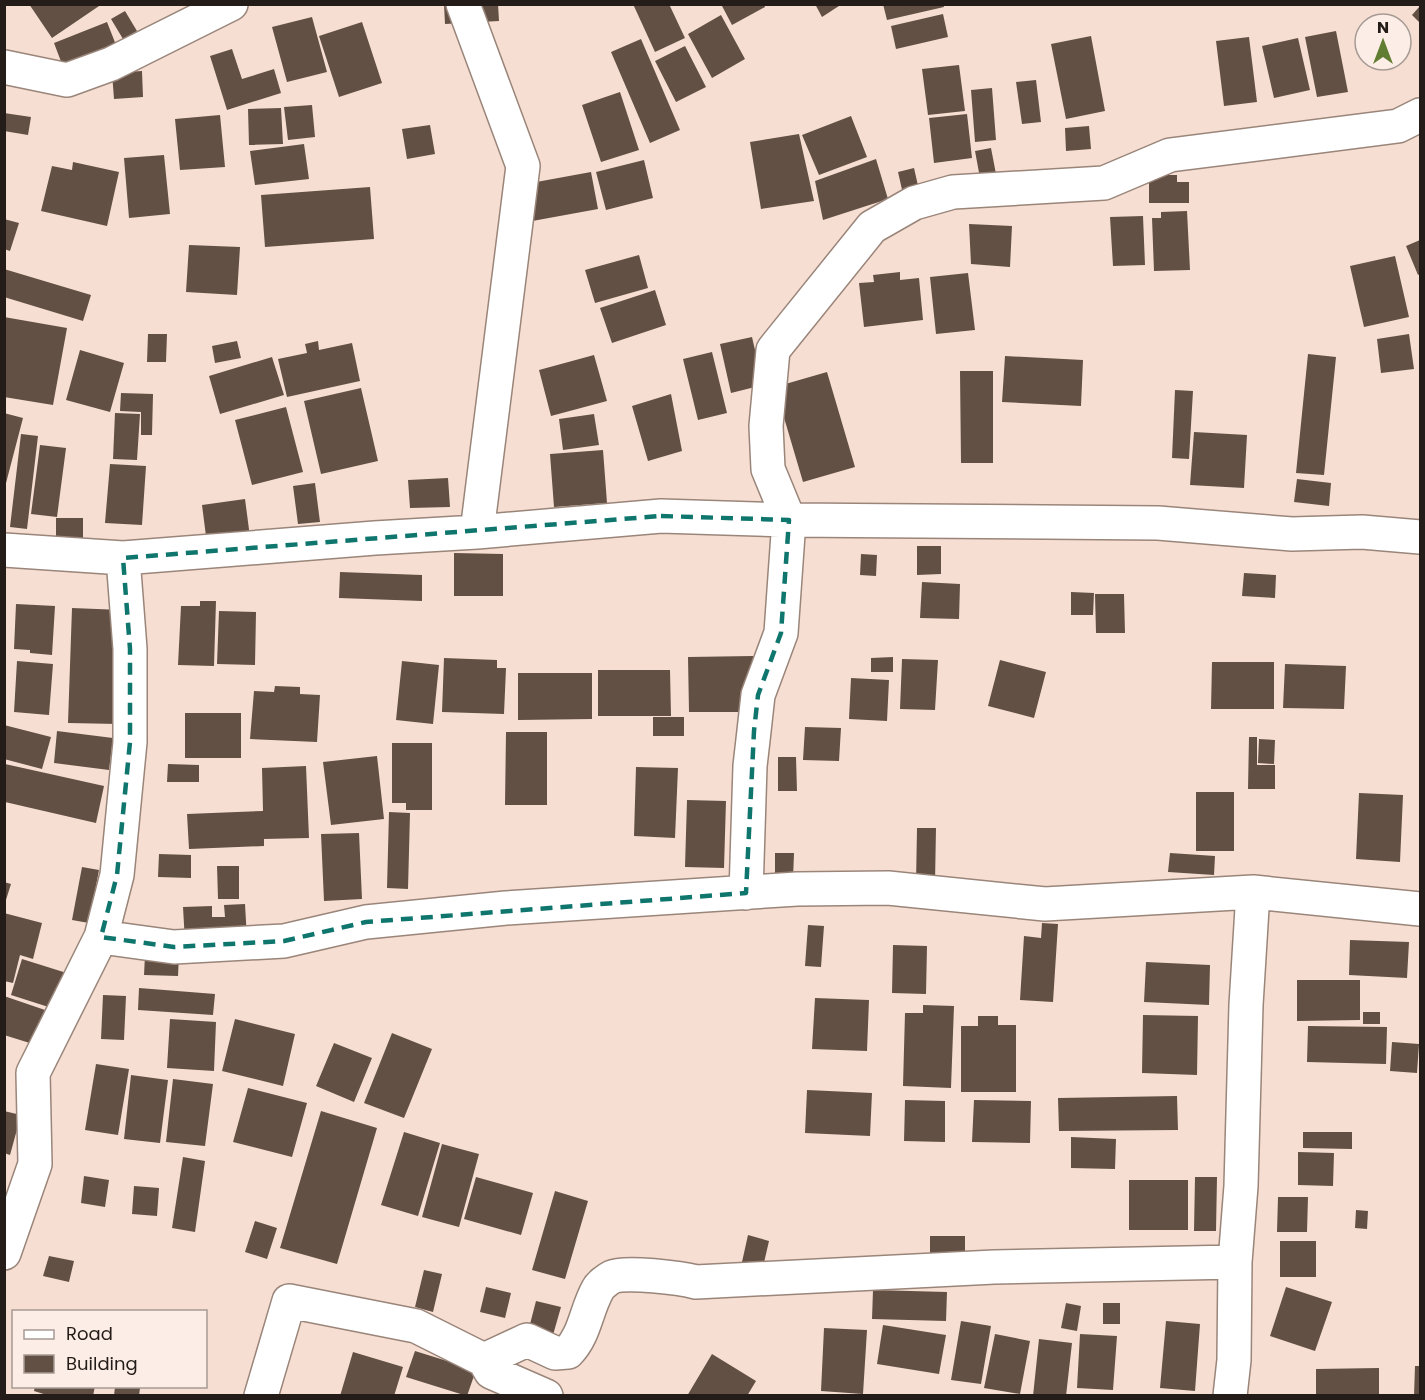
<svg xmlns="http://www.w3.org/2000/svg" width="1425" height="1400" viewBox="0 0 1425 1400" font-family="Poppins,sans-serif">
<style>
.building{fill:#625044}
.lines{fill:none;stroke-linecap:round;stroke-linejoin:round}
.minor-casing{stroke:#9a857a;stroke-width:36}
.minor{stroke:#fff;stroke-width:33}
.marked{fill:none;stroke:#0f766e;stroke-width:4.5;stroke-dasharray:12 8;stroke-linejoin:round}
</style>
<rect width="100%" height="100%" fill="#f6dfd2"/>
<path class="building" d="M29,4H102L52,38Z
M444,4H498L499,21L445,24Z
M633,4H669L685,38L655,52Z
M721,4H764L765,7L732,25Z
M815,4H842L822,17Z
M883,4H943L944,7L887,20Z
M1420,6V23L1412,15Z
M125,11L137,31L123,39L111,19Z
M943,14L948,37L896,49L891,26Z
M721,15L745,59L712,78L688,34Z
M312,17L327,72L287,82L272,27Z
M107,22L118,50L65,72L54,43Z
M362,22L382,83L339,97L319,36Z
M1336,31L1348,92L1317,97L1305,37Z
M1091,36L1105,111L1066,119L1051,44Z
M1249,37L1257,102L1224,106L1216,41Z
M1298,38L1310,90L1274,98L1262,46Z
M641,39L680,130L650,143L611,52Z
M685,46L706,87L676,102L655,61Z
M232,49L242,79L274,69L281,93L227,110L210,56Z
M959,65L965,111L928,115L922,69Z
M142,71L143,97L114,99L112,73Z
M1036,80L1041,122L1022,124L1016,82Z
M992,88L996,140L975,142L971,90Z
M620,92L639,150L601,162L582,105Z
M312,105L315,137L288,140L284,107Z
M281,108L283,144L249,145L248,109Z
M4,113L31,117L28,135L4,131Z
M967,114L972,158L934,163L929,118Z
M220,115L225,167L180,170L175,119Z
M851,116L867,157L819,175L802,135Z
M430,125L435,154L407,159L402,129Z
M1089,126L1091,149L1066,151L1065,128Z
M799,134L814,201L761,209L750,142Z
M304,144L309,179L255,185L250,151Z
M991,148L996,174L980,178L975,151Z
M164,155L170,214L129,218L124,158Z
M876,159L888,199L823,220L815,181Z
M644,160L653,198L606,210L596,172Z
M73,162L119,172L107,226L41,211L52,166L72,170Z
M914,168L919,190L903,194L898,172Z
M591,172L598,209L527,222L520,185Z
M1149,175H1177V182H1189V203H1149Z
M370,187L374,239L265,247L261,195Z
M1187,211L1190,270L1154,271L1152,218H1161V212Z
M1143,216L1145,265L1113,266L1110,217Z
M4,219L19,223L10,251L4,249Z
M969,224L1012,226L1010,267L971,264Z
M1420,240V274L1418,275L1406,246Z
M189,245L240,247L237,295L186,292Z
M639,255L648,288L595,303L585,270Z
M1395,256L1409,317L1364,327L1350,266Z
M4,269L91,295L83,321L4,297Z
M900,272V280L919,278L923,320L864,327L859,283L874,282L873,275Z
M968,273L975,330L936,334L930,277Z
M655,290L666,325L612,343L600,308Z
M4,317L67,328L53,405L4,397Z
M148,334H167L166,362H147Z
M1409,334L1414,369L1381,373L1377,339Z
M752,337L763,385L731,393L720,344Z
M237,341L241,358L215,363L212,346Z
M318,341L319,350L352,343L360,381L287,397L278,359L307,353L305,344Z
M80,350L124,363L110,412L66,400Z
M712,352L727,413L698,420L683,359Z
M1308,354L1336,357L1324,475L1296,473Z
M594,355L607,401L551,416L539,370Z
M1005,356L1083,360L1081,406L1002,402Z
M272,357L284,395L220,414L209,376Z
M960,371H993V463H961Z
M827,372L855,467L803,482L775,387Z
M361,388L378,461L321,474L304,401Z
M1175,390L1193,391L1189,459L1172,458Z
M121,393L153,394L152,435H141V412L120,411Z
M671,394L682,451L648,461L632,406Z
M286,407L303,472L252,485L235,420Z
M4,413L23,418L5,487H4Z
M115,413L140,414L137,460L113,459Z
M594,414L599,445L563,450L559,419Z
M1194,432L1247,435L1244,488L1190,485Z
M21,434L38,436L27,529L10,527Z
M40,445L66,448L57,517L31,514Z
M603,450L607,503L554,507L550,454Z
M110,464L146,466L142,525L105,523Z
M448,478L450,507L410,508L408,480Z
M1297,479L1331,483L1329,506L1294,502Z
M315,483L320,522L298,524L293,486Z
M245,499L250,537L207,544L202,505Z
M56,518H83V542H56Z
M917,546H941V574L917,575Z
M454,553L503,554V596H454Z
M861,554L877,555L876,576L860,575Z
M340,572L422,575V601L339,598Z
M1244,573L1276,575L1275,598L1242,596Z
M922,582L960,584L959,619L920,618Z
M1071,592L1094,593L1093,615H1071Z
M1095,594H1124L1125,633H1096Z
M200,601H216L214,666L178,665L181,606H200Z
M16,604L55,606L52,655L30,653V650L14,649Z
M72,608L122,610L118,724L68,723Z
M219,611L256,612L255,665L217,664Z
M753,656L754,712H689L688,657Z
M893,657V672H871V658Z
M444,658L497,660V668H506L504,714L442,712Z
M902,659L938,660L935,710L900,709Z
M1000,660L1046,672L1034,718L988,706Z
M17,661L53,664L49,715L14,712Z
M402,661L439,665L433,724L396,720Z
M1212,662H1274V709H1211Z
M1285,664L1346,666L1344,709L1283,708Z
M598,670H670L671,716H598Z
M518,673H592V719L518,720Z
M851,678L889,680L887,721L849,719Z
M275,686L300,687V694L320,695L317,742L250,739L254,691L274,692Z
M185,713H241V758H185Z
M653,717H684V736H653Z
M4,725L51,737L42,769L4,759Z
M805,727L841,728L839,761L803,760Z
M57,731L113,738L109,770L54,763Z
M506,732H547V805H505Z
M1249,737H1257V765H1275V789H1248Z
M1259,739L1275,740L1274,764L1258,763Z
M392,743H432V810H406V803H392Z
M377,756L384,819L331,825L323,762Z
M778,757H796L797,791H778Z
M5,764L104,786L96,823L5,802Z
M168,764L199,765V782H167Z
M306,766L309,838L264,839V846L189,849L187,814L263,811L262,768Z
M636,767L678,768L675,838L634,836Z
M1196,792H1234V851H1196Z
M1359,793L1403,795L1400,862L1356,859Z
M687,800L726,801L724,868L685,867Z
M389,812L410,813L408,889L387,888Z
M917,828H936L935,883H916Z
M359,833L362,899L324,901L321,834Z
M775,853H794L793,879H775Z
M1170,853L1215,856L1214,875L1168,872Z
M159,854L191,855V878L158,877Z
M217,866H239V899H218Z
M82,867L99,870L89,923L72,920Z
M4,882L11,884L5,903H4Z
M245,904L247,939L185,942L183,907L212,906V917H225L224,905Z
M4,913L42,923L33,959L20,955L13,983L4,981Z
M1042,923L1058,924L1053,1002L1020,1000L1024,936L1041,938Z
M808,925L824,926L821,967L805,966Z
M1350,940L1409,942L1407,978L1349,975Z
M893,945L927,946L926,994L892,993Z
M145,955H179L178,976L144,975Z
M22,959L73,975L61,1011L11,995Z
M1146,962L1210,965L1209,1005L1144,1002Z
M1297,980H1360V1020L1297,1021Z
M139,988L215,994L213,1015L138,1010Z
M103,995L126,996L124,1040L101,1039Z
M4,996L45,1010L33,1044L4,1035Z
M815,998L869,1000L867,1051L812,1049Z
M923,1005L954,1006L951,1088L903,1086L905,1013H923Z
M1363,1012H1380V1024H1363Z
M1143,1015L1198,1016L1197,1075L1142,1073Z
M978,1016H998V1025H1016V1092H961V1026H978Z
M170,1019L216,1022L214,1071L167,1068Z
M235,1019L295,1034L283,1086L222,1071Z
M1308,1026L1387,1027L1386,1064L1307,1062Z
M392,1033L432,1049L404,1118L364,1103Z
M1392,1042L1419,1044L1417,1073L1390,1071Z
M334,1043L372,1058L354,1102L316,1086Z
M96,1064L129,1069L118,1135L85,1130Z
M131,1075L168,1080L160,1143L124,1139Z
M173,1079L213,1084L205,1146L166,1142Z
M248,1088L307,1103L292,1157L233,1142Z
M807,1090L872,1093L870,1136L805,1133Z
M1177,1096L1178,1130L1059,1131L1058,1098Z
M905,1100L945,1101V1142L904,1141Z
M974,1100L1031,1101L1030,1143L972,1142Z
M4,1111L21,1115L10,1155L4,1153Z
M321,1111L377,1128L337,1264L280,1248Z
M404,1132L440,1143L418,1216L381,1205Z
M1303,1132H1352V1149L1303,1148Z
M1071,1137L1116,1139L1115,1169L1071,1168Z
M442,1144L479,1154L459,1227L422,1217Z
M1298,1152L1334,1153L1333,1186L1298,1185Z
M183,1157L205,1161L195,1232L172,1228Z
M84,1176L109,1180L105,1207L81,1203Z
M476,1177L533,1193L521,1235L464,1219Z
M1195,1177H1217L1216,1231H1194Z
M1129,1180H1188V1230H1129Z
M134,1186L159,1188L157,1216L132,1214Z
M555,1191L588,1201L565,1279L532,1270Z
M1278,1197H1308L1307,1232H1277Z
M1356,1210L1368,1211L1367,1229L1355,1228Z
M255,1221L277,1228L267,1259L245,1252Z
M748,1235L769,1241L763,1267L742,1262Z
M930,1236H965V1256H930Z
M1280,1241H1316V1277H1280Z
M49,1256L74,1261L69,1282L43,1276Z
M424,1270L442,1274L433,1312L415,1307Z
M486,1287L511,1293L505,1318L480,1312Z
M1286,1287L1332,1302L1315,1351L1270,1336Z
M873,1290L947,1292L946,1321L872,1319Z
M536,1301L561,1307L553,1335L529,1328Z
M1066,1303L1081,1306L1077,1331L1061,1328Z
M1103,1303H1120V1324H1103Z
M961,1321L991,1326L981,1384L951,1380Z
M1166,1321L1200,1324L1195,1391L1160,1388Z
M883,1325L946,1335L939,1374L877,1364Z
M824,1328L867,1330L863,1394L821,1391Z
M995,1334L1030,1341L1020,1394L984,1388Z
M1080,1334L1117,1336L1113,1390L1077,1388Z
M1039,1339L1072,1343L1066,1396H1033Z
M415,1351L476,1370L467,1396L406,1377Z
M353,1352L403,1367L394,1396H340Z
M712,1354L756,1381L747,1396H687Z
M1415,1366H1420V1396H1414Z
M1379,1368V1396H1316V1369Z
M35,1386H95L93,1396H50L34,1391Z
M115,1386L140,1388L139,1396H114Z"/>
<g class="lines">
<defs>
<path id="minor" d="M463,4L523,166L477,532
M4,67L67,80L111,64L231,4
M4,550L123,558L375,538L477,532L661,516L789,520L1158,523L1292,534L1362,532L1420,537
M746,893L750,766L754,731L758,695L781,633L789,520L768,469L766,426L773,350L872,227L914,203L953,192L1104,183L1170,155L1398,126L1420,115
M101,937L174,947L284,941L366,922L506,908L797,889L888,888L1045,904L1253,892L1420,909
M4,1253L35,1164L33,1073L101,937L117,875L130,742V649L123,558
M484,1360L527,1340L555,1353L568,1352C585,1335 586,1310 598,1289C600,1285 608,1279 612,1277C625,1271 681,1278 696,1282L994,1267L1235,1262
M261,1396L289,1301L416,1326L484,1360L491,1372L546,1396
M1230,1396L1234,1360L1235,1262L1241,1186L1246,1005L1253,892"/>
</defs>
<use href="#minor" class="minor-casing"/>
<use href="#minor" class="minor"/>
</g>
<path class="marked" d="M661,516L789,520L781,633L758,695L754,731L746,893L366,922L284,941L174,947L101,937L117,875L130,742V649L123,558Z"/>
<rect width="1425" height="1400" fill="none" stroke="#241c18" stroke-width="12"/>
<rect x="12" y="1310" width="195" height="78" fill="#fceee6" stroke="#a69a94" stroke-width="1.5"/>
<rect x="24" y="1330" width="30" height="9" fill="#ffffff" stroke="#a69a94" stroke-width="1.5"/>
<text x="66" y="1340" font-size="18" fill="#241c18">Road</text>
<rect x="24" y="1355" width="30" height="18" fill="#625044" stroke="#a69a94" stroke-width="1.5"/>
<text x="66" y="1370" font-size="18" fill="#241c18">Building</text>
<g transform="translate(1383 42)"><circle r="28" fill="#fceee6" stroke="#a69a94" stroke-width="1.5"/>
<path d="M0-4.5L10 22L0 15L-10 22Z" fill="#617d31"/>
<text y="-9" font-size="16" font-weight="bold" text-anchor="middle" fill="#241c18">N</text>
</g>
</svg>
